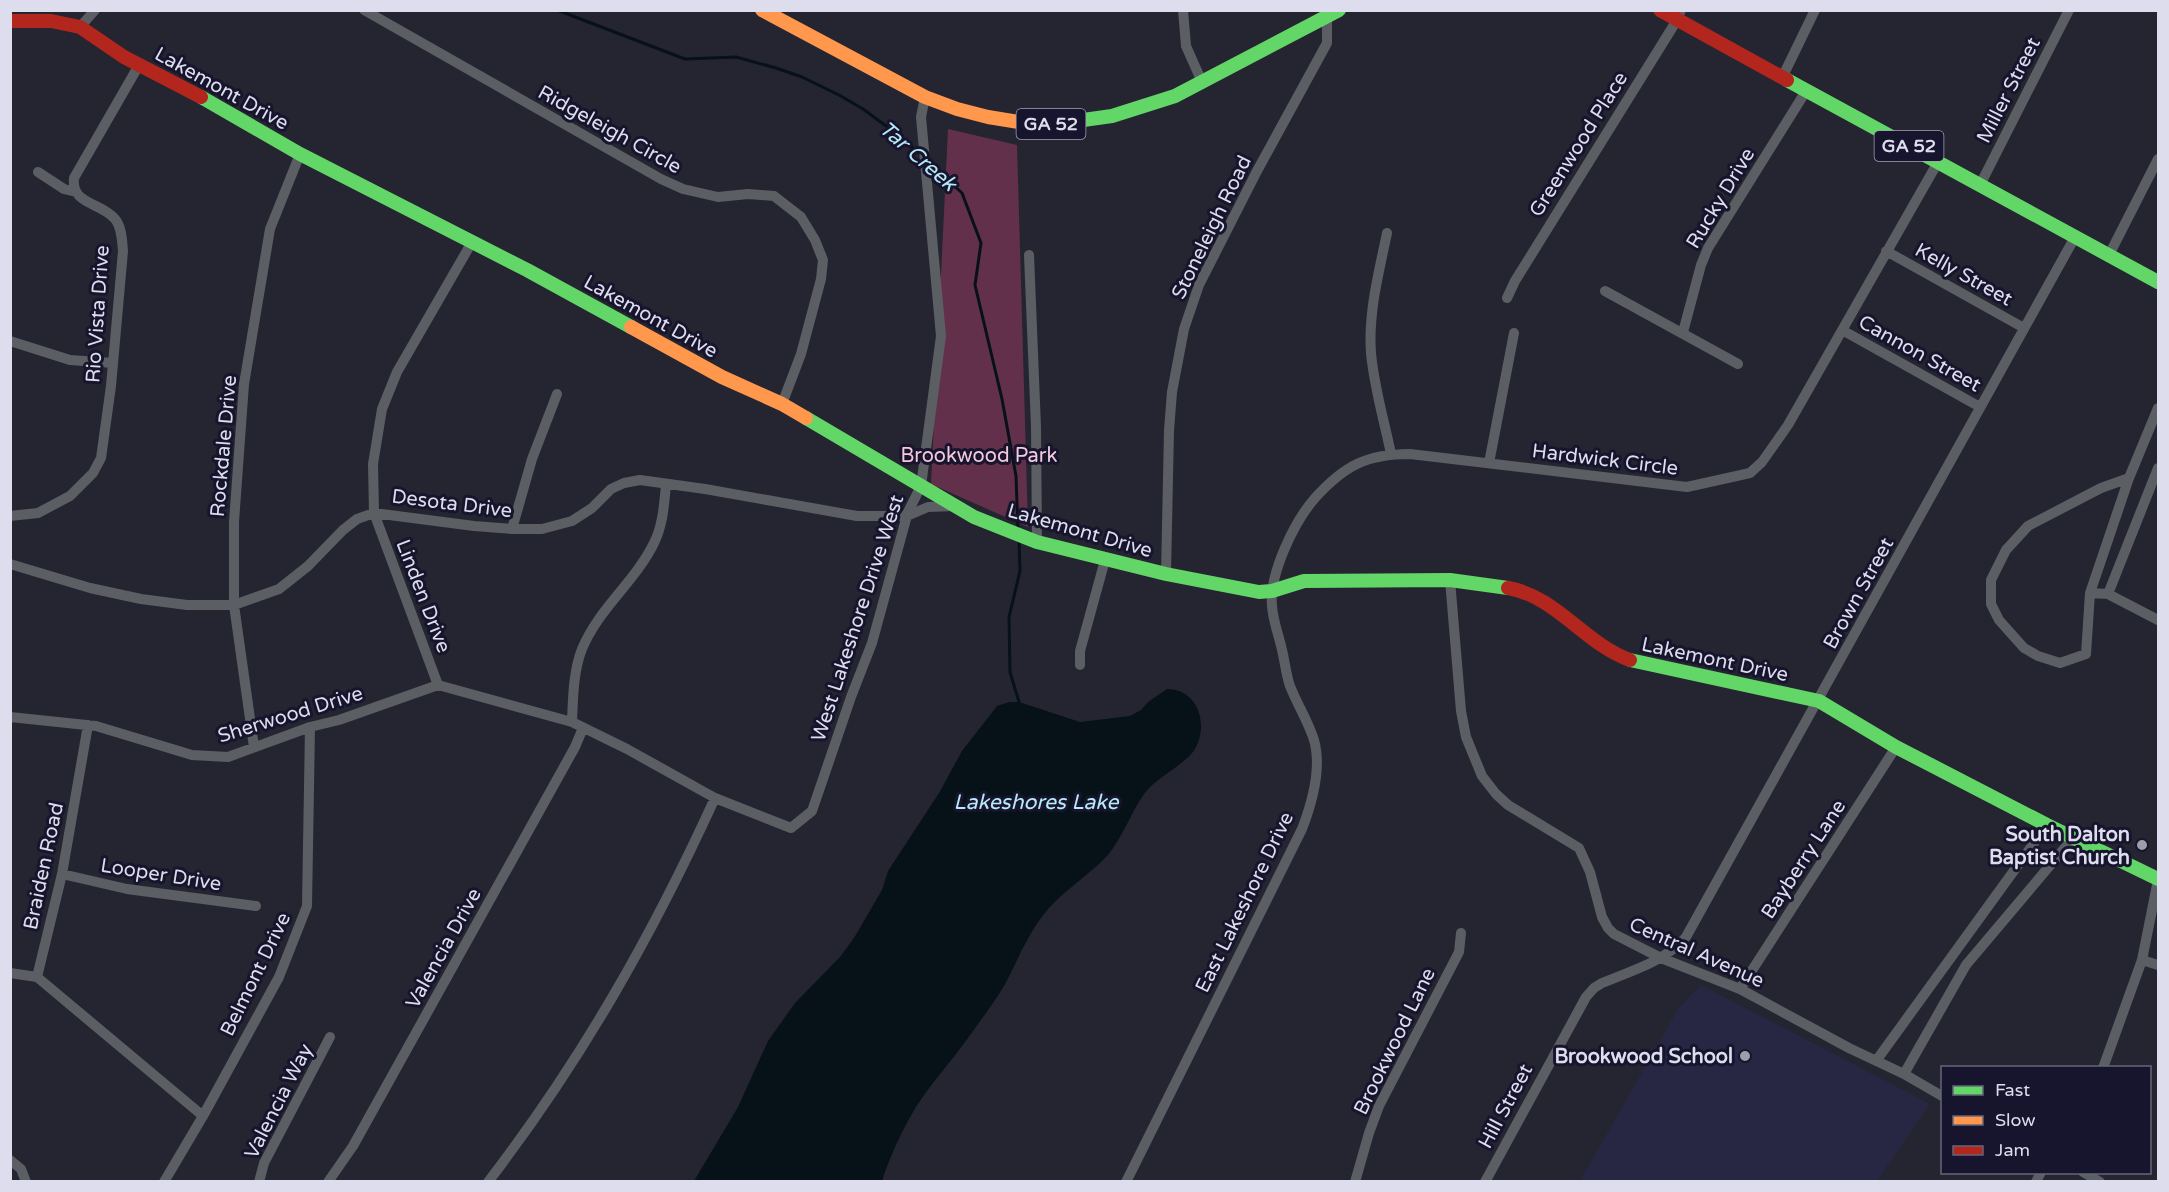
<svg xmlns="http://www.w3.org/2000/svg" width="2169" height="1192" viewBox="0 0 2169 1192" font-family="'Varela Round',sans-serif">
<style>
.built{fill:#282743}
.green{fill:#62304a}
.water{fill:#061217}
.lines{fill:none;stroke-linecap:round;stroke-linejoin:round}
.stream{stroke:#061217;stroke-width:3}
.street{stroke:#5b5e63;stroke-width:10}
.fast{stroke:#63d668;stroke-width:14}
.slow{stroke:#ff974d;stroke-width:14}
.jam{stroke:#b3261e;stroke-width:14}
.poi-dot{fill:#9d9dac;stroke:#17152d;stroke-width:2}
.labels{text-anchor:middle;stroke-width:6;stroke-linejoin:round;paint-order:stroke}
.shield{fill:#17152d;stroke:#a2a1b4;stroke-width:1.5}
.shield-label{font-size:18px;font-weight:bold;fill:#dde}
.street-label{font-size:20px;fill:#dde;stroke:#17152d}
.park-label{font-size:20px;fill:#f5c9dc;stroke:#17152d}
.poi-label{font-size:20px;font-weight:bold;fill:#dde;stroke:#17152d;text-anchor:end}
.water-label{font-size:21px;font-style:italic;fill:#b7eaf9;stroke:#17152d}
</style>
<rect width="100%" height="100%" fill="#252531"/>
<path class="built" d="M1701,985L1930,1104L1877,1181H1580L1678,1009Z"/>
<path class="green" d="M948,129L1017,145L1028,527L931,484Z"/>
<path class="water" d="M1167,689C1196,689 1208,720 1197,745C1189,764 1158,775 1144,794C1130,814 1123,837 1107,856C1086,878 1059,893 1041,918C1026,938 1016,964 1004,986C993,1004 980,1021 968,1038C951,1062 931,1083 916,1107C902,1130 890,1156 882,1181H694L738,1107L768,1041L795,1003L840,957L854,938L882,890L888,871L939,793L962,751L997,706L1009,702H1019L1080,722L1130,716L1141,710L1148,702Z"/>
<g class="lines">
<path class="stream" d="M557,10L685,59L736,57L776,68L802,77L839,95L863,109L901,137L921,155
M928,162L962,193L981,243L975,285L1002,399L1016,476L1018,531
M1019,540L1020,571L1009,617L1010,672L1019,702"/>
<path class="street" d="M364,10L661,179L683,189L718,197L748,194L774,196L801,217L815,240L823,260L821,279L801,354L782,404
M1183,10L1186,46L1202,82
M80,27L95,10
M1782,78L1815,10
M38,172L64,189L76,192
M1980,185L2069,10
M1387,233C1379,272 1368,313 1371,353C1374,387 1384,420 1391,454
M472,242L397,372L382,409L373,464L374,513L438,685L572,722L627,749L715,798L791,828L812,811L851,697L872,643L908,512L921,486L941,336L921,117L925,97
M1886,251L2024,328
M1029,255L1036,427L1037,542
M2109,255L2158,159
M1605,291L1738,364
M1507,298L1515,281L1677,20L1681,10
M1842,330L1980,407
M1683,332L1701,265L1708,248L1806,91
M10,341L70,360L113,363
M1489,463L1514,333
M2129,478L2101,488L2028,526L2006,550L1991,580V604L1999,620L2024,648L2038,656L2060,663L2086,654L2090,593L2129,478L2158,408
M10,516L38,513L70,496L93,473L101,458L111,386L123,251C122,241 122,227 115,219C101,202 71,205 74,178L139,65
M512,529L532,459L557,394
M10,564L90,588L141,599L187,605H234L279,589L308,566L343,530L357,519L374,513L474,526L512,529H542L572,521L592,508L611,489L624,483L640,480L705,489L857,516H907L928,507L955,506
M1166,574L1169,430L1172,392L1184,329L1199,285L1257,171L1327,43V17
M1450,580L1461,711L1466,737L1482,776L1496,794L1508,805L1579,848L1590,872L1602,917L1608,928L1614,934L1661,958L1740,989L1849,1048L1904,1074L1942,1096
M2090,593L2108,594L2158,620
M2108,594L2158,468
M1080,665V651L1105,560
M10,717L96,726L192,755L228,757L310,727L339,720L438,685
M572,722C573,699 573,672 582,649C599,608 635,582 654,543C663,525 664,505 666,485
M88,725L62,874L37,977L203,1116
M254,747L234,605V522L244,384L270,229L300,154
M62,874L127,889L256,906
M2142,960L2158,965
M10,973L37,977
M1740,989L1896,747
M1876,1061L2047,825
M2103,1068L2142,960L2158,880
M1904,1074L1966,965L2074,837
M10,1160L21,1169L26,1182
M2083,1172L2100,1182
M164,1182L203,1116L279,977L307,906L310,727
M259,1182L264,1163L330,1037
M328,1182L353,1146L575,747L583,728
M488,1182C581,1061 652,936 715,798
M1126,1182L1302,829C1312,803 1322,768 1314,740C1308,721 1297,704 1290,686C1286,675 1285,662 1282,650C1279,636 1273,621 1272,606C1269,574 1294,522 1315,498C1344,466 1366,454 1410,454L1687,487L1750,473L1762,462L1788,425L1938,162
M1355,1182L1369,1133L1379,1106L1459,952L1461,933
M1485,1182L1586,997L1594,988L1602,983C1631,971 1664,962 1686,937L2075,237
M2036,1182L2041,1172"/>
<path class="fast" d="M1787,80L2158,282
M201,97L300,154L527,270L631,327
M1069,122L1112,116L1175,96L1339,10
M806,418L974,517L1037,542L1166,574L1259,592L1272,591L1304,581L1450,580L1508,588
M1630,660L1819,701L1896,747L2047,825L2158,879"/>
<path class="slow" d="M762,10L925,97L957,109L988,117L1019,122H1069
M631,327L722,377L782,404L806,418"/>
<path class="jam" d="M1660,10L1787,80
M10,21H51L80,27L124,57L201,97
M1508,588C1556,596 1585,644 1630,660"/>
</g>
<g class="poi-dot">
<circle cx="2142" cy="845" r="6"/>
<circle cx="1745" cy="1056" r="6"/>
</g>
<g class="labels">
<g class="shield">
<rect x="1016.5" y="109" width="69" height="30" rx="4.5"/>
<rect x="1874.5" y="131" width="69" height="30" rx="4.5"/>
</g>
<g class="shield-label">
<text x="1051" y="130">GA 52</text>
<text x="1909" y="152">GA 52</text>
</g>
<g class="street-label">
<text transform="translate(222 88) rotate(29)" y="7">Lakemont Drive</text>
<text transform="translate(2008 90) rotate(-63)" y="7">Miller Street</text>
<text transform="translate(610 129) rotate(29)" y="7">Ridgeleigh Circle</text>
<text transform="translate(1578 144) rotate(-58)" y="7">Greenwood Place</text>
<text transform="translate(1720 198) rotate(-59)" y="7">Rucky Drive</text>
<text transform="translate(1211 227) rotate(-64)" y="7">Stoneleigh Road</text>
<text transform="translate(1964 274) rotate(29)" y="7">Kelly Street</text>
<text transform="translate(97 314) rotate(-86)" y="7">Rio Vista Drive</text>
<text transform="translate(651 316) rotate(29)" y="7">Lakemont Drive</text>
<text transform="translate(1920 353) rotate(29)" y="7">Cannon Street</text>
<text transform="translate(223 446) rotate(-85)" y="7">Rockdale Drive</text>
<text transform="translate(1605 459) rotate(7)" y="7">Hardwick Circle</text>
<text transform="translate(452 503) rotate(7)" y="7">Desota Drive</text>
<text transform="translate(1080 530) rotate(16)" y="7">Lakemont Drive</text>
<text transform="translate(1858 593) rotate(-61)" y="7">Brown Street</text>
<text transform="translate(424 596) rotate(69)" y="7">Linden Drive</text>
<text transform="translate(857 618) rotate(-72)" y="7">West Lakeshore Drive West</text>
<text transform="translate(1715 659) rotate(12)" y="7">Lakemont Drive</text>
<text transform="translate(290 714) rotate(-17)" y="7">Sherwood Drive</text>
<text transform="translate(1803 859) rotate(-57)" y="7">Bayberry Lane</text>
<text transform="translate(43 866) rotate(-78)" y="7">Braiden Road</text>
<text transform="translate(161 874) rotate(9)" y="7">Looper Drive</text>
<text transform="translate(1244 902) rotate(-64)" y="7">East Lakeshore Drive</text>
<text transform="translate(443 948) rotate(-61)" y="7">Valencia Drive</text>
<text transform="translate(1697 952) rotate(24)" y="7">Central Avenue</text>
<text transform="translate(255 974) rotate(-64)" y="7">Belmont Drive</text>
<text transform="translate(1394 1041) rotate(-64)" y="7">Brookwood Lane</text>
<text transform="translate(278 1101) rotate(-63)" y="7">Valencia Way</text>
<text transform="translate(1505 1106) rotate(-62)" y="7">Hill Street</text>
</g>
<g class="park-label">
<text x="979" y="462">Brookwood Park</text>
</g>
<g class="poi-label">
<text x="2130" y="841">South Dalton<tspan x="2130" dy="23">Baptist Church</tspan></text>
<text x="1733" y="1063">Brookwood School</text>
</g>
<g class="water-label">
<text transform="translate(918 156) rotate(41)" y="7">Tar Creek</text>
<text x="1036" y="809">Lakeshores Lake</text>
</g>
</g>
<rect width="2169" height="1192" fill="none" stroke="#ddddee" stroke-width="24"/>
<rect x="1941" y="1066" width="210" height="108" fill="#17152d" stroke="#66657a" stroke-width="1.5"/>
<rect x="1953" y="1086" width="30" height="9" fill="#63d668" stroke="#66657a" stroke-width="1.5"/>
<text x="1995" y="1096" font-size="18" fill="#ddddee">Fast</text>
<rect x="1953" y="1116" width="30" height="9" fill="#ff974d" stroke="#66657a" stroke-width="1.5"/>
<text x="1995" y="1126" font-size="18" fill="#ddddee">Slow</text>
<rect x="1953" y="1146" width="30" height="9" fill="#b3261e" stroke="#66657a" stroke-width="1.5"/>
<text x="1995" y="1156" font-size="18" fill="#ddddee">Jam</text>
</svg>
